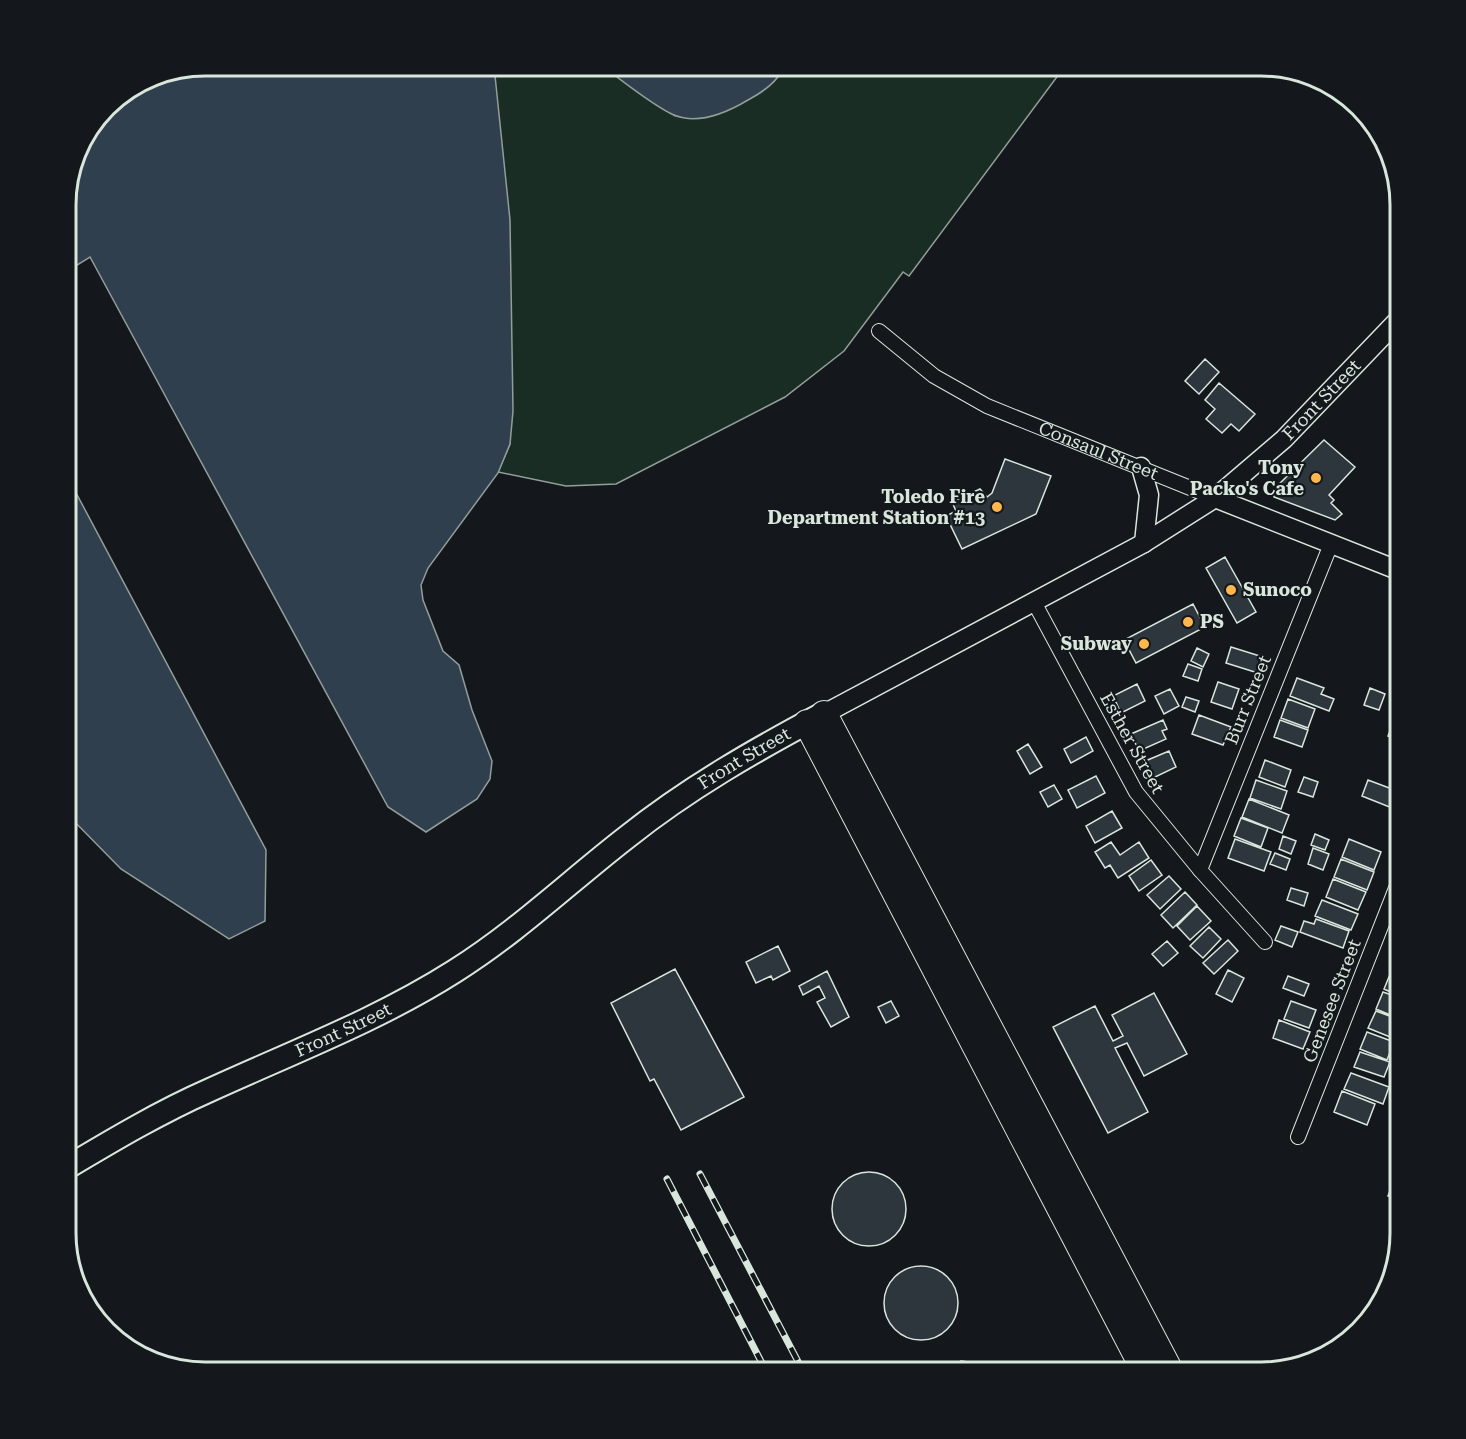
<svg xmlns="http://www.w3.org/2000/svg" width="1466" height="1439" viewBox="0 0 1466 1439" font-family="'Roboto Serif',serif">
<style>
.green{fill:#1a2d24;stroke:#939e99;stroke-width:1.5}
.water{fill:#2f3f4d;stroke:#939e99;stroke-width:1.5}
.building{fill:#2c363c;stroke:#d8e6dc;stroke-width:1.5}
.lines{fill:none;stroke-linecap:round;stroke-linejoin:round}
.minor-casing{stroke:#d8e6dc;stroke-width:16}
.tertiary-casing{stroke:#d8e6dc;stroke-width:21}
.primary-casing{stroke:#d8e6dc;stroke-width:26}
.motorway-casing{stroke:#d8e6dc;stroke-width:28}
.minor{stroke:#14181c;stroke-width:14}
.tertiary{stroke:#14181c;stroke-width:18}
.primary{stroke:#14181c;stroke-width:22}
.motorway{stroke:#14181c;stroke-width:26}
.rail-casing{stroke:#d8e6dc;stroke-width:7}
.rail{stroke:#14181c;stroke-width:4.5;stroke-dasharray:14;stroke-linecap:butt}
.poi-dot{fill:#ffb74d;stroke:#14181c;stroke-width:2}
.labels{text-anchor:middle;stroke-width:4.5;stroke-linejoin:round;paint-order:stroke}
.street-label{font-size:18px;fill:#d8e6dc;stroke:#14181c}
.poi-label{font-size:18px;font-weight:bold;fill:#d8e6dc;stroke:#14181c;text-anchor:end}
.rim{fill:none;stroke:#d8e6dc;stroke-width:3}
</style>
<rect width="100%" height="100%" fill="#14181c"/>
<path class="green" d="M494,66H602L675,116L780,76L784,66H1065L909,276L903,272L844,351L785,397L616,484L566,486L498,472L510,444Z"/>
<path class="water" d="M205,66H494L510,220L513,411L510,444L498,473L428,568L421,585L423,600L443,651L459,665L472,710L492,761L490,779L477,799L426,832L388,807L90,257L66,272V196L81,143L113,101L152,76Z
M602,66H784C778,82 763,92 748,100C728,112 698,125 674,115C653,106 622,80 602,66Z
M66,474L266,850L265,921L229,939L121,869L66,813Z"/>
<path class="building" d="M1205,359L1219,372L1199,394L1185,381Z
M1219,383L1255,414L1239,431L1231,424L1222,433L1206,419L1215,409L1205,400Z
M1324,440L1355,467L1329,495L1334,500L1331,503L1342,514L1335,520L1274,497L1273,490Z
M1005,459L1051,476L1036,514L962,549L946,516L956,511L952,502L980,489L987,497L992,493Z
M1225,557L1256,612L1237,623L1206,568Z
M1193,604L1205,627L1136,663L1124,640Z
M1231,647L1263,657L1258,673L1226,663Z
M1197,648L1209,654L1203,667L1191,661Z
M1188,664L1202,669L1198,681L1183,676Z
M1297,678L1324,688L1321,694L1334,699L1329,711L1290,696Z
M1218,682L1239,689L1232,709L1211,702Z
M1137,684L1145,701L1121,713L1113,696Z
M1370,688L1385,694L1379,710L1364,705Z
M1170,689L1179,706L1164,714L1155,696Z
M1186,697L1199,701L1195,712L1182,707Z
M1288,699L1315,709L1308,728L1281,718Z
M1400,699V718L1394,715Z
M1199,715L1231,727L1223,745L1192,734Z
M1163,720L1167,729L1162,731L1166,739L1139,751L1131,734Z
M1280,720L1308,730L1302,747L1274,737Z
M1394,720L1400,722V741L1388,736Z
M1086,737L1093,751L1071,763L1064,749Z
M1028,744L1042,767L1030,774L1017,751Z
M1169,751L1176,767L1151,779L1143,762Z
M1265,760L1291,770L1285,787L1259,777Z
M1096,776L1105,793L1077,808L1068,790Z
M1304,777L1318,782L1313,797L1298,792Z
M1256,780L1287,791L1281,809L1250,798Z
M1368,780L1400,792L1397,810L1362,796Z
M1054,785L1062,799L1048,807L1040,792Z
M1249,799L1289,815L1282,833L1242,817Z
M1112,811L1122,828L1095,843L1086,826Z
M1241,818L1268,828L1261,847L1234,836Z
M1315,834L1329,840L1325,850L1311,845Z
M1283,836L1296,841L1291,854L1279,849Z
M1235,839L1271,852L1264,871L1228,858Z
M1349,839L1381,852L1374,870L1342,857Z
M1111,842L1120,855L1139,842L1149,858L1118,878L1110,865L1105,868L1095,852Z
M1313,848L1329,854L1323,870L1308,864Z
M1275,853L1290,859L1286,870L1270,864Z
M1341,859L1374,872L1367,890L1334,877Z
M1151,860L1162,875L1139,891L1129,876Z
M1169,876L1181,889L1160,909L1147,895Z
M1333,879L1366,892L1358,910L1326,897Z
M1291,888L1308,893L1304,906L1287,900Z
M1185,892L1197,905L1173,928L1161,915Z
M1322,900L1358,914L1351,930L1315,916Z
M1197,906L1211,921L1190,940L1177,926Z
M1316,919L1349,931L1343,948L1300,932L1304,921L1314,924Z
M1281,926L1298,932L1292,947L1275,940Z
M1209,927L1221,939L1203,958L1190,946Z
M1228,940L1238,951L1214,974L1203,963Z
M1167,941L1178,953L1163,966L1152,954Z
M778,946L790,971L773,980L771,976L756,983L746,962Z
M675,969L744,1097L681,1130L654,1079L650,1081L611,1003Z
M1228,970L1244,978L1232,1002L1216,994Z
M827,971L849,1017L831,1027L817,1002L825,998L819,986L803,995L799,986Z
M1391,972L1400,975V996L1384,989Z
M1288,976L1309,984L1304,996L1283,988Z
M1383,992L1400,998V1019L1376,1009Z
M1154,993L1187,1054L1144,1076L1127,1043L1115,1048L1148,1112L1108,1133L1053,1027L1095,1006L1113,1041L1123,1036L1112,1015Z
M891,1001L899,1016L886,1023L878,1007Z
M1291,1001L1316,1010L1309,1028L1284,1019Z
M1376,1011L1400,1020L1395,1039L1368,1028Z
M1279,1020L1310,1032L1303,1049L1273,1038Z
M1367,1032L1394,1042L1387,1060L1360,1049Z
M1360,1052L1390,1062L1384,1077L1354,1067Z
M1351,1073L1389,1087L1383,1104L1344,1089Z
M1342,1091L1375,1104L1367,1125L1334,1112Z
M832 1209a37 37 0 1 1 74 0a37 37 0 1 1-74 0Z
M1392,1185L1400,1188V1200L1388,1196Z
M884 1303a37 37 0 1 1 74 0a37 37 0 1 1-74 0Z
M961,1361L984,1364L996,1373H941Z"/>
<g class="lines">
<defs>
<g id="minor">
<path id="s1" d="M879,331L934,376L987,406L1215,498"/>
<path d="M1034,602L1136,792L1200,870L1265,942"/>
<path d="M1200,870L1331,544"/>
<path d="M1298,1137L1400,878"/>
</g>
<g id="tertiary">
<path d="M1141,467L1149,495L1144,543"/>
<path d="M1215,498L1400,571"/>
<path id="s2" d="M824,714L1144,543L1215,498L1284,439L1400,318"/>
</g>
<g id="primary">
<path id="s3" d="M66,1168C113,1140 160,1112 210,1090C293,1052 378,1020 455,971C517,932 569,882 627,837C687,789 755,750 823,714"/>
</g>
<path id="motorway" d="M824,714L1171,1373
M807,723L1146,1373"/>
</defs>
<use href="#minor" class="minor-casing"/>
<use href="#tertiary" class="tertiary-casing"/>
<use href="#primary" class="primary-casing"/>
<use href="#motorway" class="motorway-casing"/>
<use href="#minor" class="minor"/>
<use href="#tertiary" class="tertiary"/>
<use href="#primary" class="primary"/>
<use href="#motorway" class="motorway"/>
<defs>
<path id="rail" d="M700,1174L804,1373
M667,1179L767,1373"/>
</defs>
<use href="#rail" class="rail-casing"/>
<use href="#rail" class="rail"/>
</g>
<g class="poi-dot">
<circle cx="1316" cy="478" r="6"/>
<circle cx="997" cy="507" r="6"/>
<circle cx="1231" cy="590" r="6"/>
<circle cx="1188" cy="622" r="6"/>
<circle cx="1144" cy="644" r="6"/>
</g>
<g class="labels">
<g class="street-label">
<text dy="6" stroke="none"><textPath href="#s2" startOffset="592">Front Street</textPath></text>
<text dy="6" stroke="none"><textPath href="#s1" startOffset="252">Consaul Street</textPath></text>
<text transform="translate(1248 700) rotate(-68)" y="6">Burr Street</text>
<text transform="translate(1132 743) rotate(61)" y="6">Esther Street</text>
<text dy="6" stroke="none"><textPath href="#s3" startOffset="796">Front Street</textPath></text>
<text transform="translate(1332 1001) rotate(-69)" y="6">Genesee Street</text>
<text dy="6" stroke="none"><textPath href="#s3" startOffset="310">Front Street</textPath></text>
</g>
<g class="poi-label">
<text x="1304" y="474">Tony<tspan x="1304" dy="21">Packo's Cafe</tspan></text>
<text x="985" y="503">Toledo Fire<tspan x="985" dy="21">Department Station #13</tspan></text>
<text x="1243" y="596" text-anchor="start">Sunoco</text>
<text x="1200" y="628" text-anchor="start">PS</text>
<text x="1132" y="650">Subway</text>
</g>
</g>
<path d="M0 0H1466V1439H0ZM205 76H1261A129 129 0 0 1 1390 205V1233A129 129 0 0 1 1261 1362H205A129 129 0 0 1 76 1233V205A129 129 0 0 1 205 76Z" fill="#14181c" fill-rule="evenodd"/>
<path class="rim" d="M205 76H1261A129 129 0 0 1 1390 205V1233A129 129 0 0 1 1261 1362H205A129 129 0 0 1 76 1233V205A129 129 0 0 1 205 76Z"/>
</svg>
